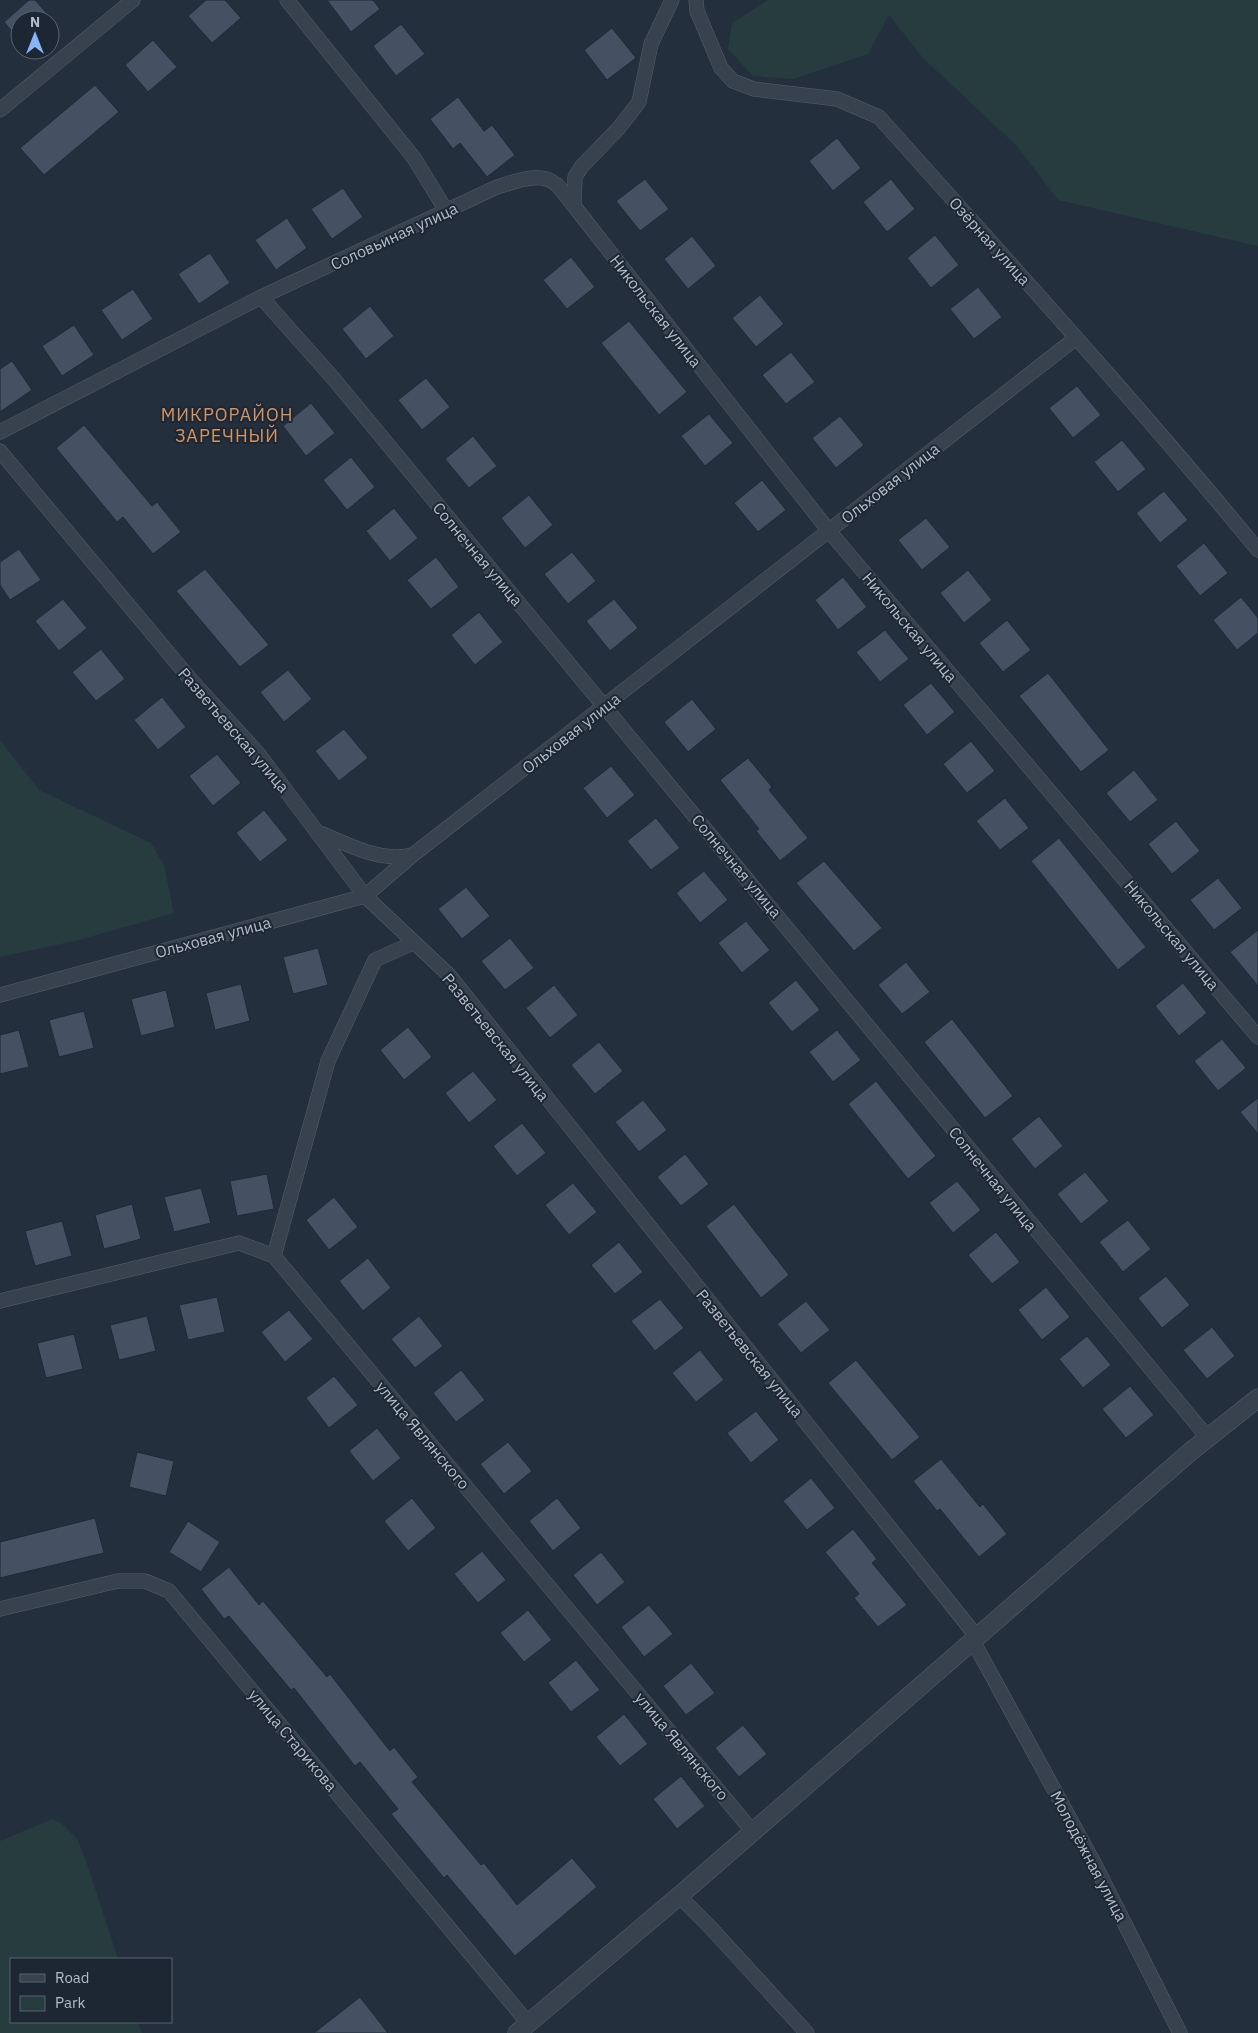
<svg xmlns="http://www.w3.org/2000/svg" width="1258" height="2033" viewBox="0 0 1258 2033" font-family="'IBM Plex Sans',sans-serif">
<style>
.green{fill:#263c3f}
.building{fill:#455162;stroke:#1f2835}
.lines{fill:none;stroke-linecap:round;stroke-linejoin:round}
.minor-casing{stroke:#565f6c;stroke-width:15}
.tertiary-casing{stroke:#565f6c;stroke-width:19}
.minor{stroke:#38414e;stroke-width:14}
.tertiary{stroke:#38414e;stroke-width:18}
.labels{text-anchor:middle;stroke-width:4;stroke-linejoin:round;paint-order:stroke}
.street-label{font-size:16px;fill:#b4bcc9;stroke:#1d2633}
.neighbourhood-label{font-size:18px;letter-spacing:1px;fill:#d59563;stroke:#1d2633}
</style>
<rect width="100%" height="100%" fill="#242f3e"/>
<path class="green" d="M768,0H1258V246L1058,200L1017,146L922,57L889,15L868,54L794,79L753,76L728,49L732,23Z
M0,740L39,790L151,843L164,865L174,913L75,941L0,957Z
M52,1819L61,1823L78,1840L90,1873L118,1959H11V2022H138L142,2033H0V1841Z"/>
<path class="building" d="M29,0H35L53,20H20V41L4,22Z
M206,0H225L241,18L212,43L188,16Z
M327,0H373L380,9L351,32Z
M401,24L425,54L396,76L373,46Z
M612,28L636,58L607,80L584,50Z
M153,40L177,67L148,92L125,65Z
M95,85L119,112L44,175L20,148Z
M458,97L484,131L492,125L515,155L487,177L460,143L453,149L430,119Z
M837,138L861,168L833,191L809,161Z
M645,179L669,209L640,231L616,201Z
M891,179L915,209L887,232L863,202Z
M343,188L363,217L332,239L311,209Z
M287,218L307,248L276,270L255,240Z
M935,235L959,265L931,288L907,258Z
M692,236L716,266L688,289L664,259Z
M210,253L230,283L199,304L178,274Z
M571,257L595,287L567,309L543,280Z
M978,287L1002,317L974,339L950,309Z
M133,289L153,319L122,340L101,310Z
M760,295L784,324L756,347L732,318Z
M370,306L394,336L366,359L342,329Z
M629,321L687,392L659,415L601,343Z
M74,325L94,355L62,376L42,346Z
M791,352L815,382L786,404L762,375Z
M12,361L32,390L0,412V369Z
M426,378L450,407L422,430L398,400Z
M1077,386L1101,415L1073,438L1049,408Z
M311,403L335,433L306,456L283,426Z
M709,414L733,443L705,466L681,436Z
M840,416L864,445L836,468L812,438Z
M84,425L152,506L157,502L181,532L153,554L123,517L117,522L56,448Z
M473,436L497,466L469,488L445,459Z
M1122,440L1146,469L1118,492L1094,462Z
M351,457L375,487L347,510L323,480Z
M762,480L786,510L758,532L734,503Z
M1164,491L1188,520L1160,543L1136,513Z
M529,495L553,525L525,548L501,518Z
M394,508L418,538L390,561L366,531Z
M926,518L950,547L922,570L898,540Z
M1204,543L1228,573L1200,596L1176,566Z
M19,549L41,580L10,600L0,585V562Z
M572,552L596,581L568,604L544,574Z
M436,557L459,587L431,609L407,580Z
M205,569L269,645L240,667L176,591Z
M968,570L992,600L964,623L940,593Z
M843,577L867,607L838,630L815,600Z
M1241,597L1258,618V633L1237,650L1213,620Z
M63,599L87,628L59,651L35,621Z
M614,599L638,628L610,651L586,621Z
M479,612L503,642L475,665L451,635Z
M1007,620L1031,650L1003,672L979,643Z
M885,630L909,659L880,682L856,652Z
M101,649L125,679L96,701L72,672Z
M288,670L312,699L284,722L260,692Z
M1048,673L1109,750L1081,772L1019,696Z
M931,683L955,712L927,735L903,705Z
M162,697L186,727L158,750L134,720Z
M692,699L716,729L688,752L664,722Z
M344,729L368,758L339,781L315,751Z
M971,741L995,771L967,793L943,764Z
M217,754L241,783L213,806L189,776Z
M748,758L772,787L769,790L808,838L780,861L756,831L759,829L720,780Z
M611,766L635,795L607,818L583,788Z
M1134,770L1158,800L1130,822L1106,793Z
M1005,798L1029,828L1000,850L976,821Z
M264,810L288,840L260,862L236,833Z
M656,818L680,848L651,870L627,841Z
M1176,821L1200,851L1172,874L1148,844Z
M1059,838L1146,947L1118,970L1031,861Z
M824,861L882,928L854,951L796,883Z
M704,871L728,900L700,923L676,893Z
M1218,878L1242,908L1214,930L1190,900Z
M466,887L490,916L462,939L438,909Z
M746,921L770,950L742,973L718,943Z
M1258,930V986L1230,952Z
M510,938L534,968L505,990L481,961Z
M318,948L328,985L293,994L283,957Z
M906,962L930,992L902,1014L878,985Z
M796,980L820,1010L792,1032L768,1003Z
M1183,983L1207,1013L1179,1036L1155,1006Z
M241,984L250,1021L215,1030L206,993Z
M554,985L578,1015L550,1038L526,1008Z
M166,990L175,1027L141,1036L131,999Z
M84,1011L94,1048L59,1057L49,1020Z
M952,1019L1013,1096L985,1118L924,1042Z
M408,1027L432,1057L404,1080L380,1050Z
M19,1030L29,1067L0,1074V1035Z
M837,1030L861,1060L833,1082L809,1052Z
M1222,1039L1246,1068L1218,1091L1194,1061Z
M599,1042L623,1071L595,1094L571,1065Z
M473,1071L497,1100L469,1123L445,1093Z
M876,1081L936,1156L908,1179L848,1104Z
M1258,1098V1134L1240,1112Z
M643,1100L667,1130L639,1152L615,1122Z
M1039,1116L1063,1146L1035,1169L1011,1139Z
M522,1123L546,1153L517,1176L493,1146Z
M685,1154L709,1184L681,1206L657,1177Z
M1085,1172L1109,1201L1081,1224L1057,1194Z
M267,1174L274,1209L237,1216L230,1181Z
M957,1181L981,1210L953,1233L929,1203Z
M573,1183L597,1212L569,1235L545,1205Z
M201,1188L211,1223L174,1232L164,1197Z
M334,1197L358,1227L329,1250L306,1220Z
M132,1204L141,1239L104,1249L95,1215Z
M734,1204L789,1275L761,1298L706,1226Z
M1128,1220L1151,1249L1123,1272L1099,1242Z
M62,1221L72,1256L35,1266L25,1231Z
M996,1232L1020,1262L992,1284L968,1255Z
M619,1242L643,1272L615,1294L591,1265Z
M368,1258L391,1288L363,1311L339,1281Z
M1166,1276L1190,1305L1162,1328L1138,1298Z
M1046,1287L1070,1317L1042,1340L1018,1310Z
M217,1297L225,1332L188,1340L179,1305Z
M660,1299L684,1328L655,1351L631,1321Z
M806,1301L830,1330L801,1353L777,1324Z
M289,1310L313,1339L285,1362L261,1332Z
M147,1316L156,1351L119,1360L110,1325Z
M419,1316L443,1346L415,1368L391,1339Z
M1212,1327L1235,1356L1207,1379L1183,1350Z
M74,1334L83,1369L46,1378L37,1343Z
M1087,1336L1111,1365L1083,1388L1059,1359Z
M700,1350L724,1380L696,1402L672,1373Z
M856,1360L920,1437L892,1460L828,1383Z
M461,1370L485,1400L456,1422L433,1393Z
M334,1376L358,1405L329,1428L306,1398Z
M1130,1386L1154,1415L1126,1438L1102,1409Z
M756,1411L779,1440L751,1463L727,1433Z
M377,1428L401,1458L373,1481L349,1451Z
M508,1442L532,1471L504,1494L480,1464Z
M137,1452L174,1461L166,1496L129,1487Z
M941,1459L980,1507L983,1504L1007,1534L979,1557L940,1509L937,1511L913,1481Z
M811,1478L835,1508L807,1530L783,1501Z
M412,1498L436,1528L408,1551L384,1521Z
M557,1498L581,1528L553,1551L529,1521Z
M95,1518L104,1553L0,1578V1542Z
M188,1521L220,1542L201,1572L169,1552Z
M853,1529L877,1559L872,1563L907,1605L878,1627L854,1598L859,1594L825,1552Z
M482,1551L506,1580L478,1603L454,1574Z
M601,1552L625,1582L597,1605L573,1575Z
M229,1567L259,1605L263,1601L327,1677L330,1674L390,1751L394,1747L418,1777L412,1782L481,1865L484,1863L517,1905L572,1858L597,1887L515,1956L447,1875L444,1878L391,1814L398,1809L360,1762L355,1766L294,1688L291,1690L229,1616L224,1619L201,1589Z
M649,1605L673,1634L644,1657L621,1627Z
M528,1610L552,1640L524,1662L500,1633Z
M576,1660L600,1690L571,1712L548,1683Z
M691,1663L715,1693L686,1715L663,1686Z
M624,1714L648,1744L620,1766L596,1737Z
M743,1725L767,1754L739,1777L715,1748Z
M681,1776L705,1806L677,1829L653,1799Z
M360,1997L388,2033H314Z"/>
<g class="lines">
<defs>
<path id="minor" d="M287,0L414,158L447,212
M696,0L697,11L721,68L733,81L754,89L837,99L879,117C1007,260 1136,402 1258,550
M0,110L133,0
M574,206L829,531L1258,1037
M261,297L333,378L1208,1438
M0,432L261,297L497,187C514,182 541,170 557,185C563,191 568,199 574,206L575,177L582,166L618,129L639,102L651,44L672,0
M0,451L191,680L257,752L365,896L449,975L977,1637
M320,833C347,844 382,863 411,855
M0,995L365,896L414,854L1076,338
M274,1256L328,1061L375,960L413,943
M0,1301L239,1243L274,1256L753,1832
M0,1609L118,1581H145L169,1591L528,2023
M973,1641L1093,1861L1180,2033
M679,1896L710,1927L807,2033"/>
<path id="tertiary" d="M517,2033L679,1896L1190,1452L1258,1398"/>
</defs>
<use href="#minor" class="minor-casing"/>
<use href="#tertiary" class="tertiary-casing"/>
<use href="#minor" class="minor"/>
<use href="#tertiary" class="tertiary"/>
</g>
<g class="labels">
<g class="street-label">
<text transform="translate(394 236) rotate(-25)" y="6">Соловьиная улица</text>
<text transform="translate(990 241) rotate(48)" y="6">Озёрная улица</text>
<text transform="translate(656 311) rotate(52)" y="6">Никольская улица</text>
<text transform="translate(890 483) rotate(-38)" y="6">Ольховая улица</text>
<text transform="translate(478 554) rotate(50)" y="6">Солнечная улица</text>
<text transform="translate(910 627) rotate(50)" y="6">Никольская улица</text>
<text transform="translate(234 730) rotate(49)" y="6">Разветьевская улица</text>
<text transform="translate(571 733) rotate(-38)" y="6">Ольховая улица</text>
<text transform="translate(737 866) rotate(50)" y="6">Солнечная улица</text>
<text transform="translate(1172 935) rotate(50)" y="6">Никольская улица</text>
<text transform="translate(213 937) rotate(-15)" y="6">Ольховая улица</text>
<text transform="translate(496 1037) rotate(51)" y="6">Разветьевская улица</text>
<text transform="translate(993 1179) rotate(51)" y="6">Солнечная улица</text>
<text transform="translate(750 1353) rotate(51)" y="6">Разветьевская улица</text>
<text transform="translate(423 1435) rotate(50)" y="6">улица Являнского</text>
<text transform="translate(293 1740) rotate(50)" y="6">улица Старикова</text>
<text transform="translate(682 1746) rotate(50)" y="6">улица Являнского</text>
<text transform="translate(1089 1856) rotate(62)" y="6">Молодёжная улица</text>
</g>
<g class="neighbourhood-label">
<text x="227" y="421">МИКРОРАЙОН<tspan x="227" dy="21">ЗАРЕЧНЫЙ</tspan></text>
</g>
</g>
<rect x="10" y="1958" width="162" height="65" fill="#1d2633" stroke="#59626f"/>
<rect x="20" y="1974" width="25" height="8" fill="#38414e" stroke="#59626f"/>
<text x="55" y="1983" font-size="15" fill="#b4bcc9">Road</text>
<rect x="20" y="1996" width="25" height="15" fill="#263c3f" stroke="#59626f"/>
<text x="55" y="2008" font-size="15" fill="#b4bcc9">Park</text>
<g transform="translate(35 35)"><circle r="24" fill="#1d2633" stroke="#59626f"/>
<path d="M0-4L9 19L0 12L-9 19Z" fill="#8ab4f8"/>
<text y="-8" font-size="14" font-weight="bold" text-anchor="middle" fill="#b4bcc9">N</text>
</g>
</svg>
